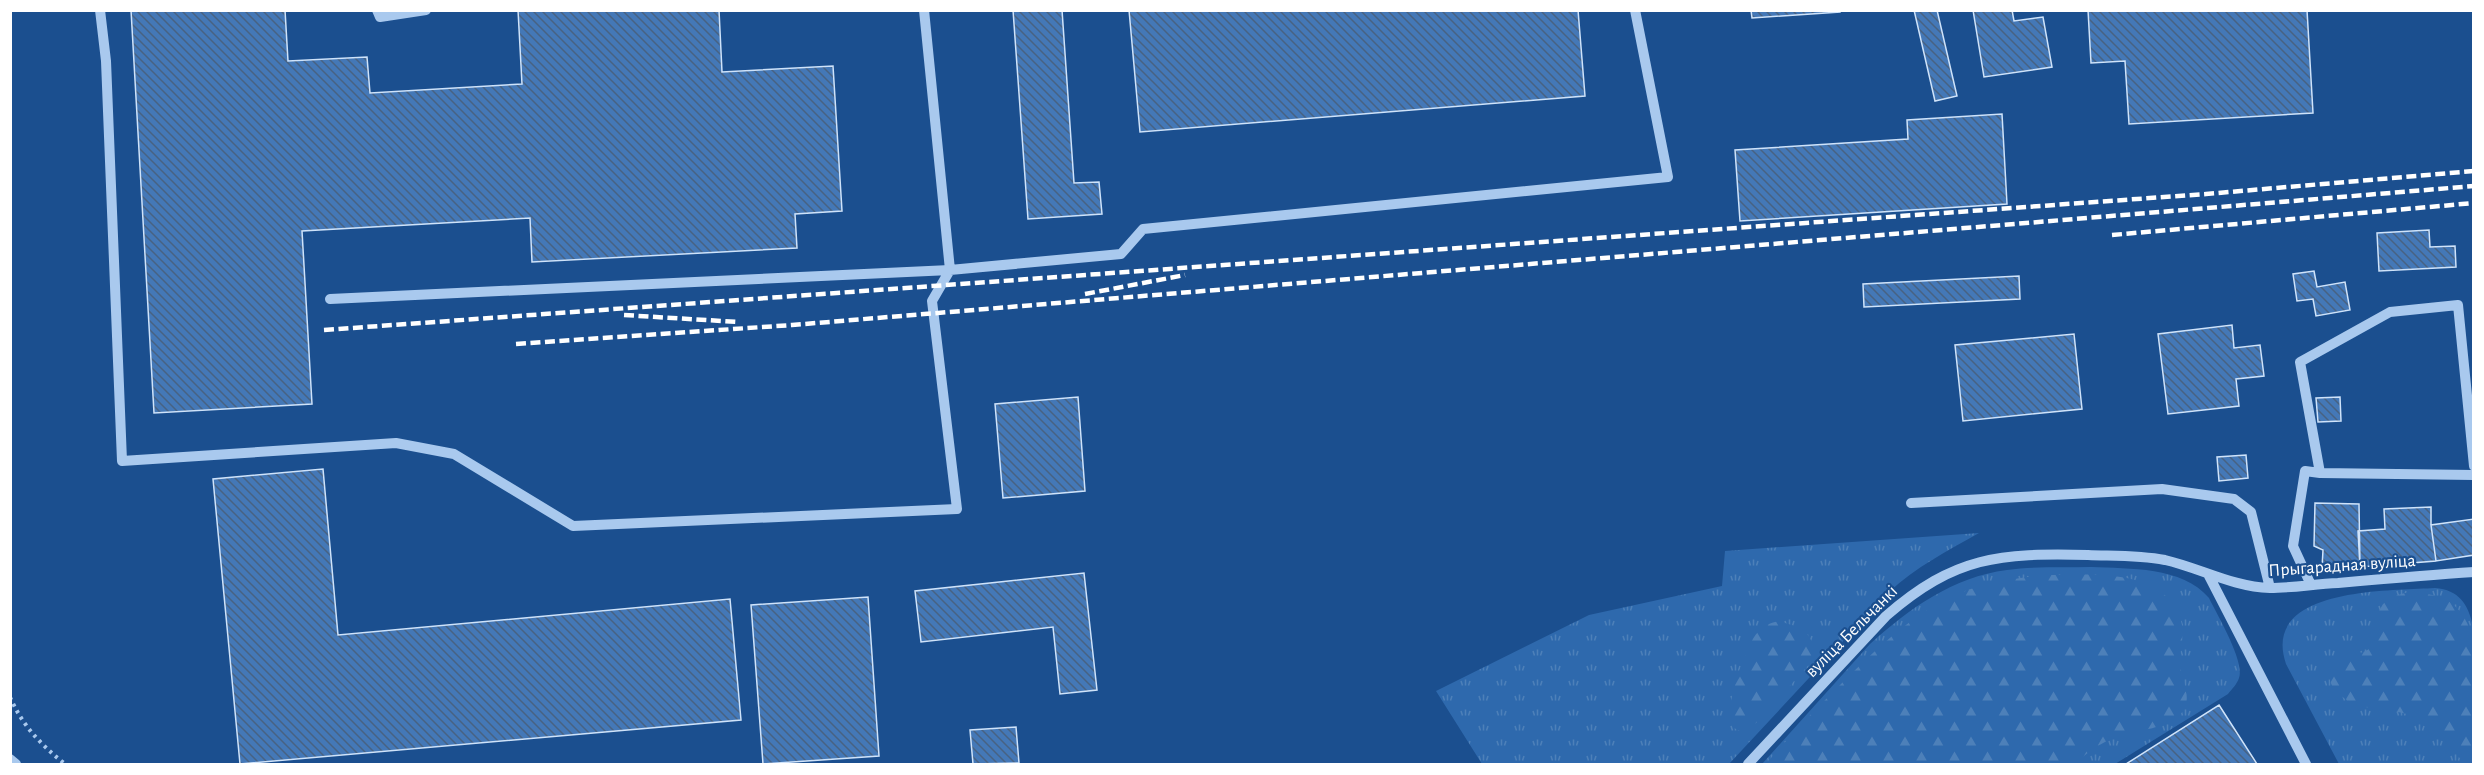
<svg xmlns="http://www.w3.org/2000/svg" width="2484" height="775" viewBox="0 0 2484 775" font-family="'Alegreya Sans',sans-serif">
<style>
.grass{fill:url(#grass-tufts)}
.forest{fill:url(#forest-firs)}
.building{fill:url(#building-back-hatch);stroke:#cfe3fa;stroke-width:1.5}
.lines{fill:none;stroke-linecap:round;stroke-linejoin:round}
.path{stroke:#a9c9ee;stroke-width:4;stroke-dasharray:3 4.5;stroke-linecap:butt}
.minor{stroke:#a9c9ee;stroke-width:10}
.rail{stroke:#fff;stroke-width:4.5;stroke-dasharray:10 4.5;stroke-linecap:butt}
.labels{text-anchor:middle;stroke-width:4.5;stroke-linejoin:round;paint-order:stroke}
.street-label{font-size:18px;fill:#fff;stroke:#1b4f8f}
</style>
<defs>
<pattern id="grass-tufts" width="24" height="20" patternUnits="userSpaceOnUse" patternTransform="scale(1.5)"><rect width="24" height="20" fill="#2e69ad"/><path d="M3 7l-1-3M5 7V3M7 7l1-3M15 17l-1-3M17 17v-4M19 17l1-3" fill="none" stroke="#4d80b9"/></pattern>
<pattern id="forest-firs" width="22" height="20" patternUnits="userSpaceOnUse" patternTransform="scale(1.5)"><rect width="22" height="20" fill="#2e69ad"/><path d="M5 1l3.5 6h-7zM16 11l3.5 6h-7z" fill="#4d80b9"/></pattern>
<pattern id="building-back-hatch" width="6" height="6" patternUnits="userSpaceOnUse" patternTransform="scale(1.5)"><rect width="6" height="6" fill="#4478b7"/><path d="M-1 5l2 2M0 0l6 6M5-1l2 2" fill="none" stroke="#486282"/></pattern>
</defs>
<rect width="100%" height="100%" fill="#1b4f8f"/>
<path class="grass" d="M1979,533C1947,551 1916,567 1889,592L1729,764H1482L1436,691L1589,615L1722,586L1725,551Z
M2091,567C2129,569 2182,566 2209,598C2217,615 2245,661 2239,678C2237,684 2232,689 2228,694L2115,764H1762L1870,644C1910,608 1953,577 2007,570C2035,566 2063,568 2091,567Z
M2435,588C2459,590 2468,604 2473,626V764H2339L2286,664C2260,587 2389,591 2435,588Z"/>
<path class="forest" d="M2045,575C2089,575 2165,566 2181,621C2185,635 2180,648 2180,662C2180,677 2193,696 2183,711C2171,729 2135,730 2116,737C2100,743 2087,753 2074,764H1766C1790,735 1817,708 1844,681C1882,644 1917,609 1968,590C1993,581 2019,578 2045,575Z
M2405,593C2444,592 2463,602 2474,642L2473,764H2464C2452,747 2439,730 2420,719C2399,708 2374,712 2353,703C2339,697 2322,682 2333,665C2342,651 2362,658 2372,646C2386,627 2364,603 2405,593Z
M1779,621L1804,629L1816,648L1815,658L1756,723L1740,731C1735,729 1732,727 1730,721C1726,705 1746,644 1758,632C1763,625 1771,623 1779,621Z"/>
<path class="building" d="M131,10H285L288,61L367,57L370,93L522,84L518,10H719L722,72L833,66L842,211L795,214L797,248L532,262L530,218L302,231L312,404L154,413Z
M1013,10H1062L1074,183L1099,182L1102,214L1028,219Z
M1129,10H1578L1585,96L1140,132Z
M1751,10H1840V12L1752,18Z
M1914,10H1937L1957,96L1935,101Z
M1973,10H2012L2014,21L2043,17L2052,67L1984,77Z
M2088,10H2307L2313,113L2129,124L2125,61L2091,63Z
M2002,114L2007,204L1740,221L1735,150L1908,139L1907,120Z
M2429,230L2430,247L2455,246L2456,267L2379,271L2377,233Z
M2314,271L2317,287L2345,282L2350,310L2316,316L2313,299L2297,301L2293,274Z
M2019,276L2020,299L1864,307L1863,284Z
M2232,325L2234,348L2260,345L2264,376L2236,379L2239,406L2168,414L2158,334Z
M2074,334L2082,409L1963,421L1955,345Z
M1078,397L1085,491L1003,498L995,404Z
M2340,397L2341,421L2318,422L2316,398Z
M2246,455L2248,478L2219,481L2217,457Z
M323,469L338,635L730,599L741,720L240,764L213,479Z
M2315,503L2359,504L2360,567L2322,568L2323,550L2314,546Z
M2431,507V525L2436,561L2360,567L2358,531L2385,529L2384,509Z
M2474,519V555L2436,561L2431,525Z
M1084,573L1097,690L1060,694L1053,627L921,642L915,591Z
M868,597L879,756L763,764L751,605Z
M2219,705L2257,764H2126Z
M1016,727L1019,763L973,764L970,730Z"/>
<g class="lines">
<path class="path" d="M10,697C22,725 41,745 65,764"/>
<path class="minor" d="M100,10L106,61L122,461L396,443L454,454L573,526L957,509L932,301L950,270L1121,254L1143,229L1668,177L1635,10
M377,10L380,17L426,10
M330,299L950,270L924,10
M2320,473L2300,362L2390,312L2458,305L2474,466
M1911,503L2162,489L2234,499L2251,512L2270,588
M2208,574L2306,764
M2311,585L2293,546L2305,471L2320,473L2474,475
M10,759L16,764
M1748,764L1886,616C1955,556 1999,553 2088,555C2113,556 2139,555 2165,560C2200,568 2233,587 2270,588C2292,588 2315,584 2338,583C2383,579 2428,575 2474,572"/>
<path class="rail" d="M2112,235L2474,203
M1085,294L1185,275
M624,315L738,322
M324,330L2206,194L2474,171
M516,344L792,325L2474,186"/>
</g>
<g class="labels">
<g class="street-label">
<text transform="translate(2342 565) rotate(-4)" y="6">Прыгарадная вуліца</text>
<text transform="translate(1851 631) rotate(-45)" y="6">вуліца Бельчанкі</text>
</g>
</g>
<rect width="2484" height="775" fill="none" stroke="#ffffff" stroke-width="24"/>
</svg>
